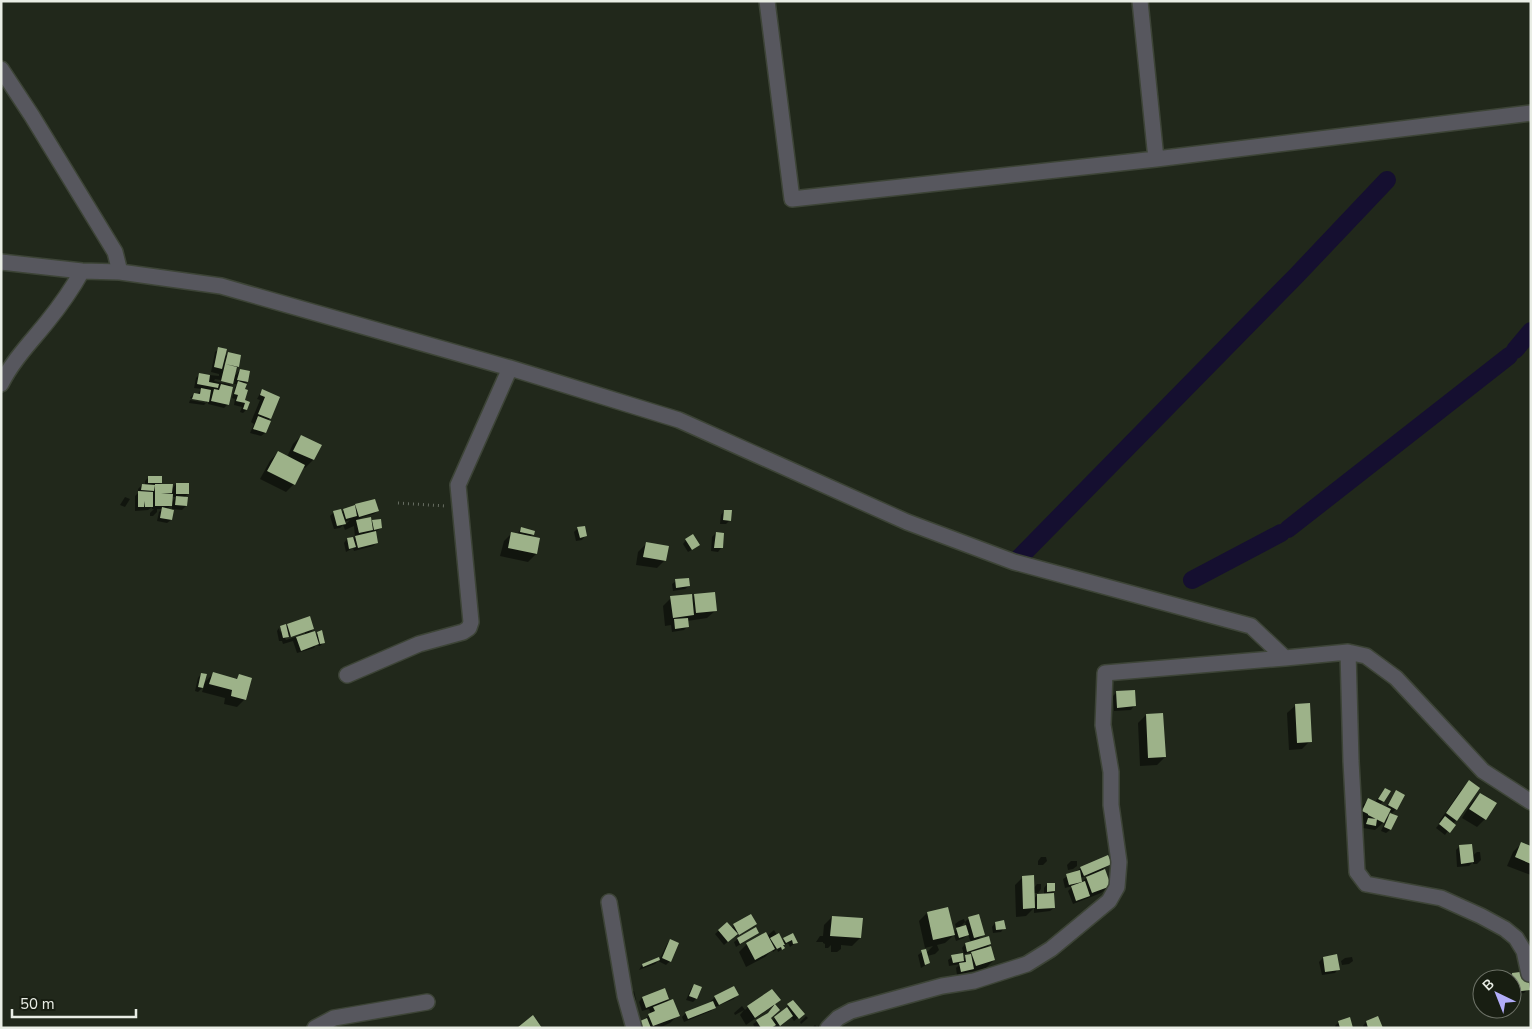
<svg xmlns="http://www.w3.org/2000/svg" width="1532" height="1029" viewBox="0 0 1532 1029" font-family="'Nunito Sans',sans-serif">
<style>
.shadow{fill:#0007;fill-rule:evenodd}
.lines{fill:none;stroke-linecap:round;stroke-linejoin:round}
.canal{stroke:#150f30;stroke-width:18}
.building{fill:#9db289}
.street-casing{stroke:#3d4437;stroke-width:18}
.path{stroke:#676d62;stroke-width:3;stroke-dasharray:1 4;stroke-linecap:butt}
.street{stroke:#57575e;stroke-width:15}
</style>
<rect width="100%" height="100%" fill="#21281b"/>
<path class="shadow" d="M219,349L223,358L229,353L237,366L234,377L240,370L247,382L244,384V401L249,403L246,410L243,413L240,412L242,407L234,405L235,399L232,398L235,387L237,384H234L235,380L231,384V382L215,379L214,381L231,385L229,387L228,404L224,408L208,404L209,400L206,403V401L190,398L194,394H197L202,389L194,388L196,378L200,374L219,376V374L211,372L215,352Z
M262,390L265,391L263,397L267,393L278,397L268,421H269L265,433L261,436L250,433L254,424L251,422L260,400L257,399Z
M190,400L206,403L204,405L189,403Z
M301,436L320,445L313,460L305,468L303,467L294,484L286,492L260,479L270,461L278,452L287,457L293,444Z
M149,477L161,483L158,485L171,490L176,484L188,494L183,498L186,506L182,510L173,509L171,520L167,523L157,521L159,512L162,509H157V512L153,516H150V513L154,509H152V507L148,510L135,511V496L138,493V489L142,485H145V481ZM171,497H176L171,503ZM172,504V510L167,509Z
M125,497L130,499L125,507L120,505Z
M375,500L377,511L374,514L360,518L361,520L370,522L380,520L381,528L375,532L377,542L373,546L354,551L353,548L346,552L344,543L347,539L353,540L355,537L354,526L345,530L343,525L340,528L334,529L330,516L334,512L341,513L344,510ZM350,520L345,525L344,522Z
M724,511L730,520L726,524H720L721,515Z
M578,528L585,536L582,540L576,541L574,532Z
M521,529L534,532L530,537L536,554L528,562L500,556L504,541L512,533L517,534Z
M716,533L721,548L718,552L711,551L712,537Z
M686,540L695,548L688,552L683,544Z
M646,544L665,560L657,568L636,565L638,552Z
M676,581L689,586L685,589L673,591L672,584Z
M695,595L716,610L707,618L687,621L688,626L684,630L672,632L671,625L665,626L663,606L671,598L691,599Z
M288,625L313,629L307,635L315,636L318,633L324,642L320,646L316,645L314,648L297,653L293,641L283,644L282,641H279L277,631L279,628L280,632L282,630V628H280ZM305,631V634L286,640L285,638Z
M201,674L203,684L213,674L235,680L239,676L245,699L237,707L224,704L225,698L202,692L204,686L198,692L195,691L198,678Z
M1117,692L1134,706L1131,710L1114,711L1113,696Z
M1296,705L1310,741L1302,749L1289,750L1287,713Z
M1146,715L1165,757L1157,765L1140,766L1138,723Z
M1469,782L1478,789L1445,835L1436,828L1440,823L1439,822L1461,790Z
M1385,789L1389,792L1380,805L1386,807L1396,792V809L1392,813L1389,811L1385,820L1391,814L1396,817L1390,830L1386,833L1381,831L1386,820L1375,830L1363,828L1364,824L1359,830L1361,807L1369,799L1375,802Z
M1480,794L1485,819L1477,827L1462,818L1472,802Z
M1521,844L1531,848V875L1507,866L1513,852Z
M1460,846L1472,856L1477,852H1480L1481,860L1477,864H1473V862L1469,866L1457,867L1456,850Z
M1041,857H1046L1047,861L1043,865H1038V861Z
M1071,861H1077V866L1073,869L1068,870L1067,865Z
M1111,864L1103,869L1110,885L1101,893L1073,904L1068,891L1073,886L1065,888L1063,879L1081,868ZM1089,875L1081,883L1080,878Z
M1023,877L1034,888L1037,884H1041V889L1038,893H1034V899L1037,895H1044V888L1047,884L1054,891L1050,895L1054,908L1050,911L1034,913V908L1026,916L1016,917L1015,885Z
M927,913L953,933L959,927H956L955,924L959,921L964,919L965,922L959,928L966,926L965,922L969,918L983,934L977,941L990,944L985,949L994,960L986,968L957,975L956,968L960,964L949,966L948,960L952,957L964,954L962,948L965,944L971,943L968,934L964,938L956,941L954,935L945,943L937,945L939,950L935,954L927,956L929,963L921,968L918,955L925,950L926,953L933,946L925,948L919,921ZM974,951L970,955L963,959L961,955Z
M751,916L755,924L735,937L734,936L724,945L715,934L727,923L731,928Z
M832,917L860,938L852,946L841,945V949L837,952H831V945L828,948H825V944L823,943V942H816L820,936H823L824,925Z
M995,923L1004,928L1001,932L993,933L992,927Z
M774,930L781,942L792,935L797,942L790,947L788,943L783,946L784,948L778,952L777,949L773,952L772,950L765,957L746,967L739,952L747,944L767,936Z
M758,933L736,947L734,942L738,939Z
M670,940V961L666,965L658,961L655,964L639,970L642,965L658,958L659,960L667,944Z
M1336,956L1338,969L1335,973L1322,975L1319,962L1323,958Z
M1352,957L1353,961L1349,964L1342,965L1341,961L1345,958Z
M1512,974L1528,989L1524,993L1512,995V979L1508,978Z
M694,985L696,999L693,1002L686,1000L691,989Z
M664,990L669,1002L678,1015L670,1023L659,1028H638L637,1025L651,1014L649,1009L642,1011L639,1002L642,998Z
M634,991L636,1000L632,1003L631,992Z
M737,995L734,999L715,1007L711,1011L684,1022L682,1017L686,1013L712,1003L711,1001L715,997Z
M793,1001L799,1017L794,1021L791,1017L777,1028L773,1025L771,1028H755L753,1024L768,1014L773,1006L746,1025L740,1015L744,1010L735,1015L734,1013L742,1006L745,1010L748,1007L774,1005L779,1010L770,1018L772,1021Z
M806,1016L808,1018L801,1024L800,1022Z
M1377,1017L1382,1028H1363V1026L1366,1022Z
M1339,1022L1352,1028H1336L1335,1026Z
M822,1023L818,1028H812L815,1025L817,1027Z"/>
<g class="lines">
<path class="canal" d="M1515,350L1531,331
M1288,529L1509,356
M1018,559L1296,276L1387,180
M1192,580L1281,533"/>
</g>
<path class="building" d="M218,347L227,349L222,369L214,367Z
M228,352L241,355L239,367L225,364Z
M225,364L237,367L233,384L221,381Z
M240,369L250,371L248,382L237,380Z
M199,373L210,375L209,382L219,384L218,388L197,384Z
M238,381L247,384L245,389L248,390L245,400L250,402L247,410L243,409L245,403L236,401L238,395L234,394Z
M221,384L233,387L229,405L211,401L214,389L219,390Z
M201,388L211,390L209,402L192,399L194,393L200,394Z
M262,389L280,397L271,419L258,414L265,397L260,395Z
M258,416L271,421L266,433L253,429Z
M301,435L322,445L314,460L293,451Z
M278,451L305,465L295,485L267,471Z
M148,476H162V483H148Z
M176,483H189V494H176Z
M142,484L155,485L154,491L141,490Z
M155,484H173L172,493H161L173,494L172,506H155Z
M138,491L153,492V507H145L144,501V507H138Z
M176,496L188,497L187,506L175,505Z
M375,499L379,511L359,517L355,504Z
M355,505L357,516L346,519L343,509Z
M162,507L174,510L172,520L160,518Z
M341,509L346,524L337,526L333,511Z
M724,510H732L731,521L723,520Z
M371,517L373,530L359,533L356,520Z
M381,519L382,528L374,530L372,520Z
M585,526L587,536L580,538L577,527Z
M521,527L535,531L534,535L520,532Z
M376,531L378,543L358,548L355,536Z
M511,532L540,538L537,554L508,548Z
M716,532L724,533L723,548H714Z
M693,534L700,545L692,550L685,539Z
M353,537L356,547L349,549L347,538Z
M646,542L669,546L666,561L643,557Z
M689,578L690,586L676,588L675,579Z
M715,592L717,611L696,613L694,594Z
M692,594L694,615L673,618L670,596Z
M310,616L314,629L291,637L287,624Z
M688,618L689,627L675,629L674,619Z
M286,624L289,637L283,638L280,626Z
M322,630L325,643L320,644L317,632Z
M315,631L319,644L301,651L296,637Z
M213,672L237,679L239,674L252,678L246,700L231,696L232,690L209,684Z
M201,673L207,674L203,688L198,687Z
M1135,690L1136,706L1117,708L1116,691Z
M1310,703L1312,742L1297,743L1295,704Z
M1163,713L1166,757L1148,758L1146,714Z
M1469,780L1480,788L1457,821L1446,813Z
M1385,788L1391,791L1384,802L1378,799Z
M1396,790L1405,795L1397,810L1388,805Z
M1480,793L1497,803L1486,820L1469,809Z
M1368,798L1391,809L1384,823L1368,815V813V814L1362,811Z
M1390,813L1398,816L1391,830L1384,827Z
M1445,816L1456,825L1450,833L1439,824Z
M1368,818L1377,819L1376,826L1366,824Z
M1521,842L1531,846V864L1515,857Z
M1472,844L1474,862L1461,864L1459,845Z
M1108,855L1112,864L1084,876L1080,867Z
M1105,869L1111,886L1092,893L1086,877Z
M1080,870L1082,882L1069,885L1066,874Z
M1034,875L1035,908L1023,909L1022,876Z
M1085,881L1090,896L1076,901L1071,886Z
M1047,883H1055V891L1047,892Z
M1054,893L1055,908L1037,909V894Z
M948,907L955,935L933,940L927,912Z
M751,914L757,924L739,935L733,924Z
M979,914L985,935L974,938L968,917Z
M832,916L863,918L861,938L830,936Z
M1004,920L1006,929L996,930L995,922Z
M727,922L738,934L728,942L718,930Z
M966,925L969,935L959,938L956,928Z
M756,927L759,933L740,944L737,938Z
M766,932L775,949L755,960L746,943Z
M779,933L785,945H783L785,948L782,950L781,947L777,949L770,938Z
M793,933L798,943L793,944L792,940L786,943L783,938Z
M989,936L991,944L967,952L965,943Z
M670,939L679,943L671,962L662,958Z
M991,946L995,960L976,966L971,952Z
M926,949L930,963L925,965L921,950Z
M963,953L964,961L953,963L951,955Z
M971,954L974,969L961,972L959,963L966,962L965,955Z
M1337,954L1340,970L1325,972L1323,957Z
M659,957L660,960L643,967L642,964Z
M1528,971L1530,990L1513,992L1512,973Z
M694,984L702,987L697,999L689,996Z
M734,986L739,995L719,1005L714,996Z
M665,988L669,999L646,1008L642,997Z
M772,989L781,1000L755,1018L747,1006Z
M673,999L680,1016L653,1026L648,1014L655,1011L653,1007Z
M793,1000L805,1014L799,1019L787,1004Z
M713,1001L716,1008L688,1019L685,1012Z
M775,1004L780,1010L771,1018L776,1025L771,1028H761L756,1020L768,1013Z
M787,1007L793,1016L780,1026L774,1017Z
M533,1015L542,1028H517Z
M1378,1016L1383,1028H1368L1366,1021Z
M1350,1017L1353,1028H1340L1338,1021Z
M647,1018L651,1028H643L640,1021Z"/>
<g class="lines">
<defs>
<path id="street" d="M767,1L792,199L1156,159L1531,113
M1140,1L1156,159
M1,69L32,116L115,252L120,272L221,286L510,368L679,420L907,522L1014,562L1251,626L1285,658L1348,652L1366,656L1396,678L1483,771L1531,802
M1,262L82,271L120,272
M1,384C13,360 31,342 47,322C60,306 72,289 82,271
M1348,652L1351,761L1357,872L1366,884L1441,898L1481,916L1505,929L1516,938L1524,951L1529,974
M347,675L419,644L463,632L469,628L471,622L458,485L510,368
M609,902L625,996L634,1028
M315,1028L334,1018L427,1002
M828,1028L838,1018L851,1011L942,986L974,981L1027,964L1051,949L1109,901L1117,887L1119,862L1111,805V772L1103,725L1105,673L1285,658"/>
</defs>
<use href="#street" class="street-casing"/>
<path class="path" d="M398,503L445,506"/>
<use href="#street" class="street"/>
</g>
<rect width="1532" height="1029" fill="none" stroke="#e9ede5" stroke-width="5"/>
<g transform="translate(1497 994) rotate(317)"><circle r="24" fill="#181e12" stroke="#6c7166"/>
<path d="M0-4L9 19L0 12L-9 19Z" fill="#b2adf9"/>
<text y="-8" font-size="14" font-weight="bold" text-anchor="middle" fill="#e9ede5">B</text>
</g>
<path d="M12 1009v8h124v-8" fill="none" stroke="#e9ede5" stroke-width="2.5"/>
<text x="20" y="1009" font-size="15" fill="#e9ede5" stroke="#181e12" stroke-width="4" paint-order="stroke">50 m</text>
</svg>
